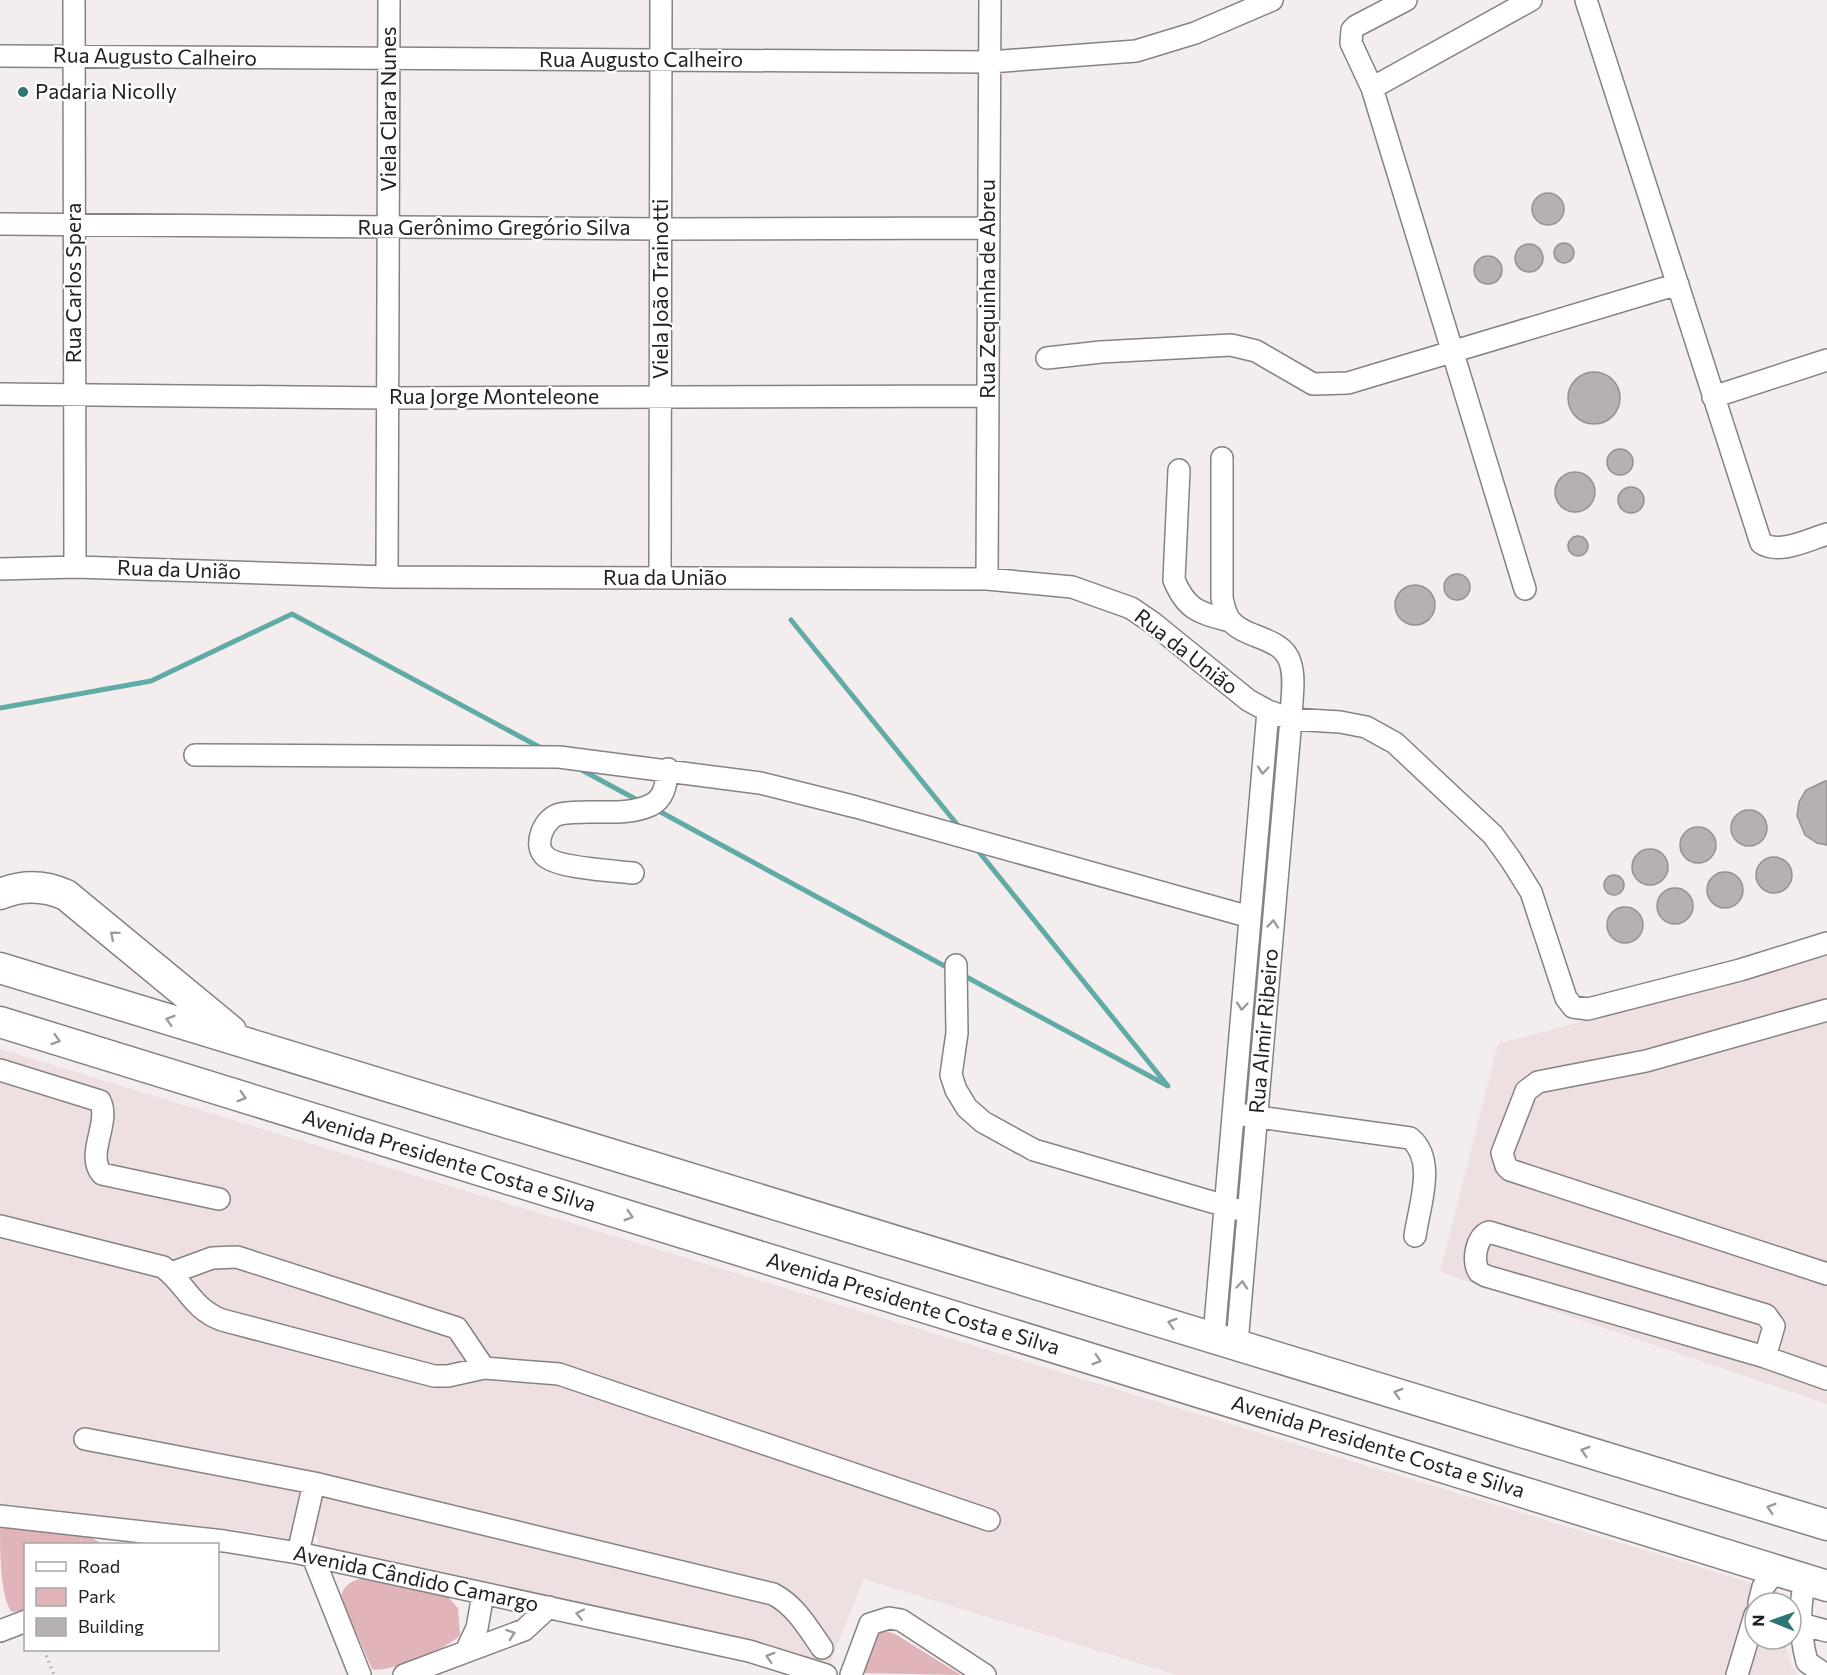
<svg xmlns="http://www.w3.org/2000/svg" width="1827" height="1675" viewBox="0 0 1827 1675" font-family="Commissioner,sans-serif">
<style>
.built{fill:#eedfe0}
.green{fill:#e1b4b9}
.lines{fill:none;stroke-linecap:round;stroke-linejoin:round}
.stream{stroke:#61aba6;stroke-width:5}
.building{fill:#b6b0b0;stroke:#969090;stroke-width:1.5}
.minor-casing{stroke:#878282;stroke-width:24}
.highway-casing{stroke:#878282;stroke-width:33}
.path{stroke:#afa9aa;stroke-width:3;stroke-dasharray:1.5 4.5;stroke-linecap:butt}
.minor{stroke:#fff;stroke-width:21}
.highway{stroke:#fff;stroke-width:30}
.oneway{stroke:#9c9b9b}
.poi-dot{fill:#2d7673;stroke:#fff;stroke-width:2}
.labels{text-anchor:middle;stroke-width:4.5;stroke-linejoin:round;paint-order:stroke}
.street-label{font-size:21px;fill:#222020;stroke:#fff}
.poi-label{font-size:21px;fill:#222020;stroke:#fff;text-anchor:start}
</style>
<rect width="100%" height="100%" fill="#f4edee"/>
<path class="built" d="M1827,956V1404L1440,1272L1498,1044Z
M0,1049L1778,1591L1782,1603H1755V1639H1783L1792,1667L1798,1675H1177L864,1579L830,1664L754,1641L318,1547V1537L295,1530L288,1539L253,1532L0,1503Z"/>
<path class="green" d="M0,1526L86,1535L103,1544H26L25,1611L12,1612C0,1599 0,1548 0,1526Z
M367,1578L448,1597L458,1608L460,1635C451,1647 385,1675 372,1669L341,1598C342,1585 354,1579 367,1578Z
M884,1630L895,1634L961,1675L858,1673L878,1634Z"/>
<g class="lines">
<path class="stream" d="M791,620L960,828
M0,708L151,681L292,614L543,749
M578,768L641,802
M655,809L950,969
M961,974L1168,1086L975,847"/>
</g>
<path class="building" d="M1532 209a16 16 0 1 1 32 0a16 16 0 1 1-32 0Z
M1554 253a10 10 0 1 1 20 0a10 10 0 1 1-20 0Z
M1515 258a14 14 0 1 1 28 0a14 14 0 1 1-28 0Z
M1474 270a14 14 0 1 1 28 0a14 14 0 1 1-28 0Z
M1568 398a26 26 0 1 1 52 0a26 26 0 1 1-52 0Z
M1607 462a13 13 0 1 1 26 0a13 13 0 1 1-26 0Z
M1555 492a20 20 0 1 1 40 0a20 20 0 1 1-40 0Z
M1618 500a13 13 0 1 1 26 0a13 13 0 1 1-26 0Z
M1568 546a10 10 0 1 1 20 0a10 10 0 1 1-20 0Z
M1444 587a13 13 0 1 1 26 0a13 13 0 1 1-26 0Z
M1395 605a20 20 0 1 1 40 0a20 20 0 1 1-40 0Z
M1825,781H1827V845L1817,843L1805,835L1797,816L1799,802L1806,790Z
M1731 828a18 18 0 1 1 36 0a18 18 0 1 1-36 0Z
M1680 845a18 18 0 1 1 36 0a18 18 0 1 1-36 0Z
M1632 867a18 18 0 1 1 36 0a18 18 0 1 1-36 0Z
M1756 875a18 18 0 1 1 36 0a18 18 0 1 1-36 0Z
M1707 890a18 18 0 1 1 36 0a18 18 0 1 1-36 0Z
M1604 885a10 10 0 1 1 20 0a10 10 0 1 1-20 0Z
M1657 906a18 18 0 1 1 36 0a18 18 0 1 1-36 0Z
M1607 925a18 18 0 1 1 36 0a18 18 0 1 1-36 0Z"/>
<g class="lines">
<defs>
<path id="minor" d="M74,0L75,567
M1406,0L1356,26L1352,30L1351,43L1372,88L1525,589
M1586,0L1761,543C1779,555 1808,540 1827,534
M0,56L990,62L1136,51L1195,33L1272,0
M1372,88L1531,0
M0,224L661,229L989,228
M1047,358L1101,352L1231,345L1256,351L1313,384L1348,383L1678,284
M0,394L387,398L988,396
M1713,397L1827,360
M1222,458V598C1224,606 1225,614 1230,620C1244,639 1282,636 1290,662C1296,679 1291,701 1291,719L1237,1343
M1179,470L1174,580C1187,611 1200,613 1230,621
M0,569L75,567L387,577L987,579L1072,587L1131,608L1153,623L1248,700L1268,711L1291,719L1340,722L1366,727L1395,743L1493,835L1511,860L1531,892L1566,998L1573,1007L1588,1009L1740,970L1827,943
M387,577L389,0
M660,578L661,0
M987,579L990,0
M195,755L559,757L760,783L856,807L1250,917
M633,873C616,871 554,868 544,855C533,843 545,817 560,814C589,808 623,818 651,805C665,798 666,783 668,769
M956,965L957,1033L951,1075L956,1090L967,1108L983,1122L1034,1150L1236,1209
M1827,1010L1646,1061L1538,1082L1526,1091L1502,1153L1506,1166L1510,1170L1827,1274
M0,1070L100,1101C111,1123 85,1154 102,1174L219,1199
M1244,1115L1410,1138C1437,1160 1419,1206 1415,1236
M0,1226L163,1267C186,1284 192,1309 222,1320L434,1376H448L484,1368L559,1374L989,1520
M171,1273L212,1258L237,1257L457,1328L484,1368
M1214,1336L1268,711
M1765,1357L1774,1326L1766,1315L1489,1232C1476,1236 1472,1261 1479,1272L1486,1276L1765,1357L1827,1379
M85,1439L314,1483L773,1594C796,1606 808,1628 822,1648
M0,1516L224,1541L298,1553L749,1651L826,1675
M298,1553L314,1483
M313,1557L360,1675
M1806,1579C1798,1606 1800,1635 1807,1662L1826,1675
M1759,1603L1763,1587L1777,1570
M1801,1624L1827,1631
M0,1631L26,1621
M467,1649L477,1628L483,1594
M404,1675L524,1630L549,1607
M851,1675L870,1624L889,1618L901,1620L985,1675
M1737,1675L1755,1615"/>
<path id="highway" d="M0,894C22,885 44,885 66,895L231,1031
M0,968L1827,1525
M0,1022L1827,1586"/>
</defs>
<use href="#minor" class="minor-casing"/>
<use href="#highway" class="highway-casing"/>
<path class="path" d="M44,1650L54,1675"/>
<use href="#minor" class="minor"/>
<use href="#highway" class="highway"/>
</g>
<defs><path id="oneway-chevron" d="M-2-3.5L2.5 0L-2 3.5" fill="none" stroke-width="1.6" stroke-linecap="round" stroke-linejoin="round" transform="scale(1.5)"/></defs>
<g class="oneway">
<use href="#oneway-chevron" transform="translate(1263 770) rotate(95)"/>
<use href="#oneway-chevron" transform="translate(1273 924) rotate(-85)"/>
<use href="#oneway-chevron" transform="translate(114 935) rotate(-140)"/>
<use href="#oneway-chevron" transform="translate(1242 1006) rotate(95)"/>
<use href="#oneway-chevron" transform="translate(170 1020) rotate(-163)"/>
<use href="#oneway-chevron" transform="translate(56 1040) rotate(17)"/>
<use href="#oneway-chevron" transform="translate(242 1097) rotate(17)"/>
<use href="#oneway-chevron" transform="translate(629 1216) rotate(17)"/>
<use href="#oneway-chevron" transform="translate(1242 1285) rotate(-85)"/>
<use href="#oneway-chevron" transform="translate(1172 1323) rotate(-163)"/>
<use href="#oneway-chevron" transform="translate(1097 1360) rotate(17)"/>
<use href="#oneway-chevron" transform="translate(1398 1393) rotate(-163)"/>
<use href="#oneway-chevron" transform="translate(1585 1451) rotate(-163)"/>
<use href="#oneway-chevron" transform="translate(1771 1508) rotate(-163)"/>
<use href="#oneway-chevron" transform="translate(580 1614) rotate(-168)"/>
<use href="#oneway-chevron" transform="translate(511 1634) rotate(-19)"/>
<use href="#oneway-chevron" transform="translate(770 1657) rotate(-163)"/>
</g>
<circle class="poi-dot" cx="23" cy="92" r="6"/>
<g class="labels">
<g class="street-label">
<text transform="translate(155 57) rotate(1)" y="7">Rua Augusto Calheiro</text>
<text x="641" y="67">Rua Augusto Calheiro</text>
<text transform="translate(389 109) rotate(-90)" y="7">Viela Clara Nunes</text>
<text x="494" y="235">Rua Gerônimo Gregório Silva</text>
<text transform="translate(74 283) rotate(-90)" y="7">Rua Carlos Spera</text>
<text transform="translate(661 289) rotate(-90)" y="7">Viela João Trainotti</text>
<text transform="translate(988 289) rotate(-90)" y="7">Rua Zequinha de Abreu</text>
<text x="494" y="404">Rua Jorge Monteleone</text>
<text transform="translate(179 570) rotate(2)" y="7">Rua da União</text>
<text x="665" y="585">Rua da União</text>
<text transform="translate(1186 652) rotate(38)" y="7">Rua da União</text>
<text transform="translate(1264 1031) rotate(-85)" y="7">Rua Almir Ribeiro</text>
<text transform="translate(449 1161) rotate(17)" y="7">Avenida Presidente Costa e Silva</text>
<text transform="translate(913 1304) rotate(17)" y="7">Avenida Presidente Costa e Silva</text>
<text transform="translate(1378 1447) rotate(17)" y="7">Avenida Presidente Costa e Silva</text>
<text transform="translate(416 1579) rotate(12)" y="7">Avenida Cândido Camargo</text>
</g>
<g class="poi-label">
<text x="35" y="99">Padaria Nicolly</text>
</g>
</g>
<rect x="24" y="1543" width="195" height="108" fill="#ffffff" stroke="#a7a6a6" stroke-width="1.5"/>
<rect x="36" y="1562" width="30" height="9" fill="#ffffff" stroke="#a7a6a6" stroke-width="1.5"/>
<text x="78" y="1573" font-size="18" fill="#222020">Road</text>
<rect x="36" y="1588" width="30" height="18" fill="#e1b4b9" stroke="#a7a6a6" stroke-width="1.5"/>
<text x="78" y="1603" font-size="18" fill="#222020">Park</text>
<rect x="36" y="1618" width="30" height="18" fill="#b6b0b0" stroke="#a7a6a6" stroke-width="1.5"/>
<text x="78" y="1633" font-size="18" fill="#222020">Building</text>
<g transform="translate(1773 1621) rotate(271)"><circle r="28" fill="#ffffff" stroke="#a7a6a6" stroke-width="1.5"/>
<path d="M0-4.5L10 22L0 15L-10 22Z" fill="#2d7673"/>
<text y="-9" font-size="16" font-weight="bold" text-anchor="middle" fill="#222020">N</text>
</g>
</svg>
